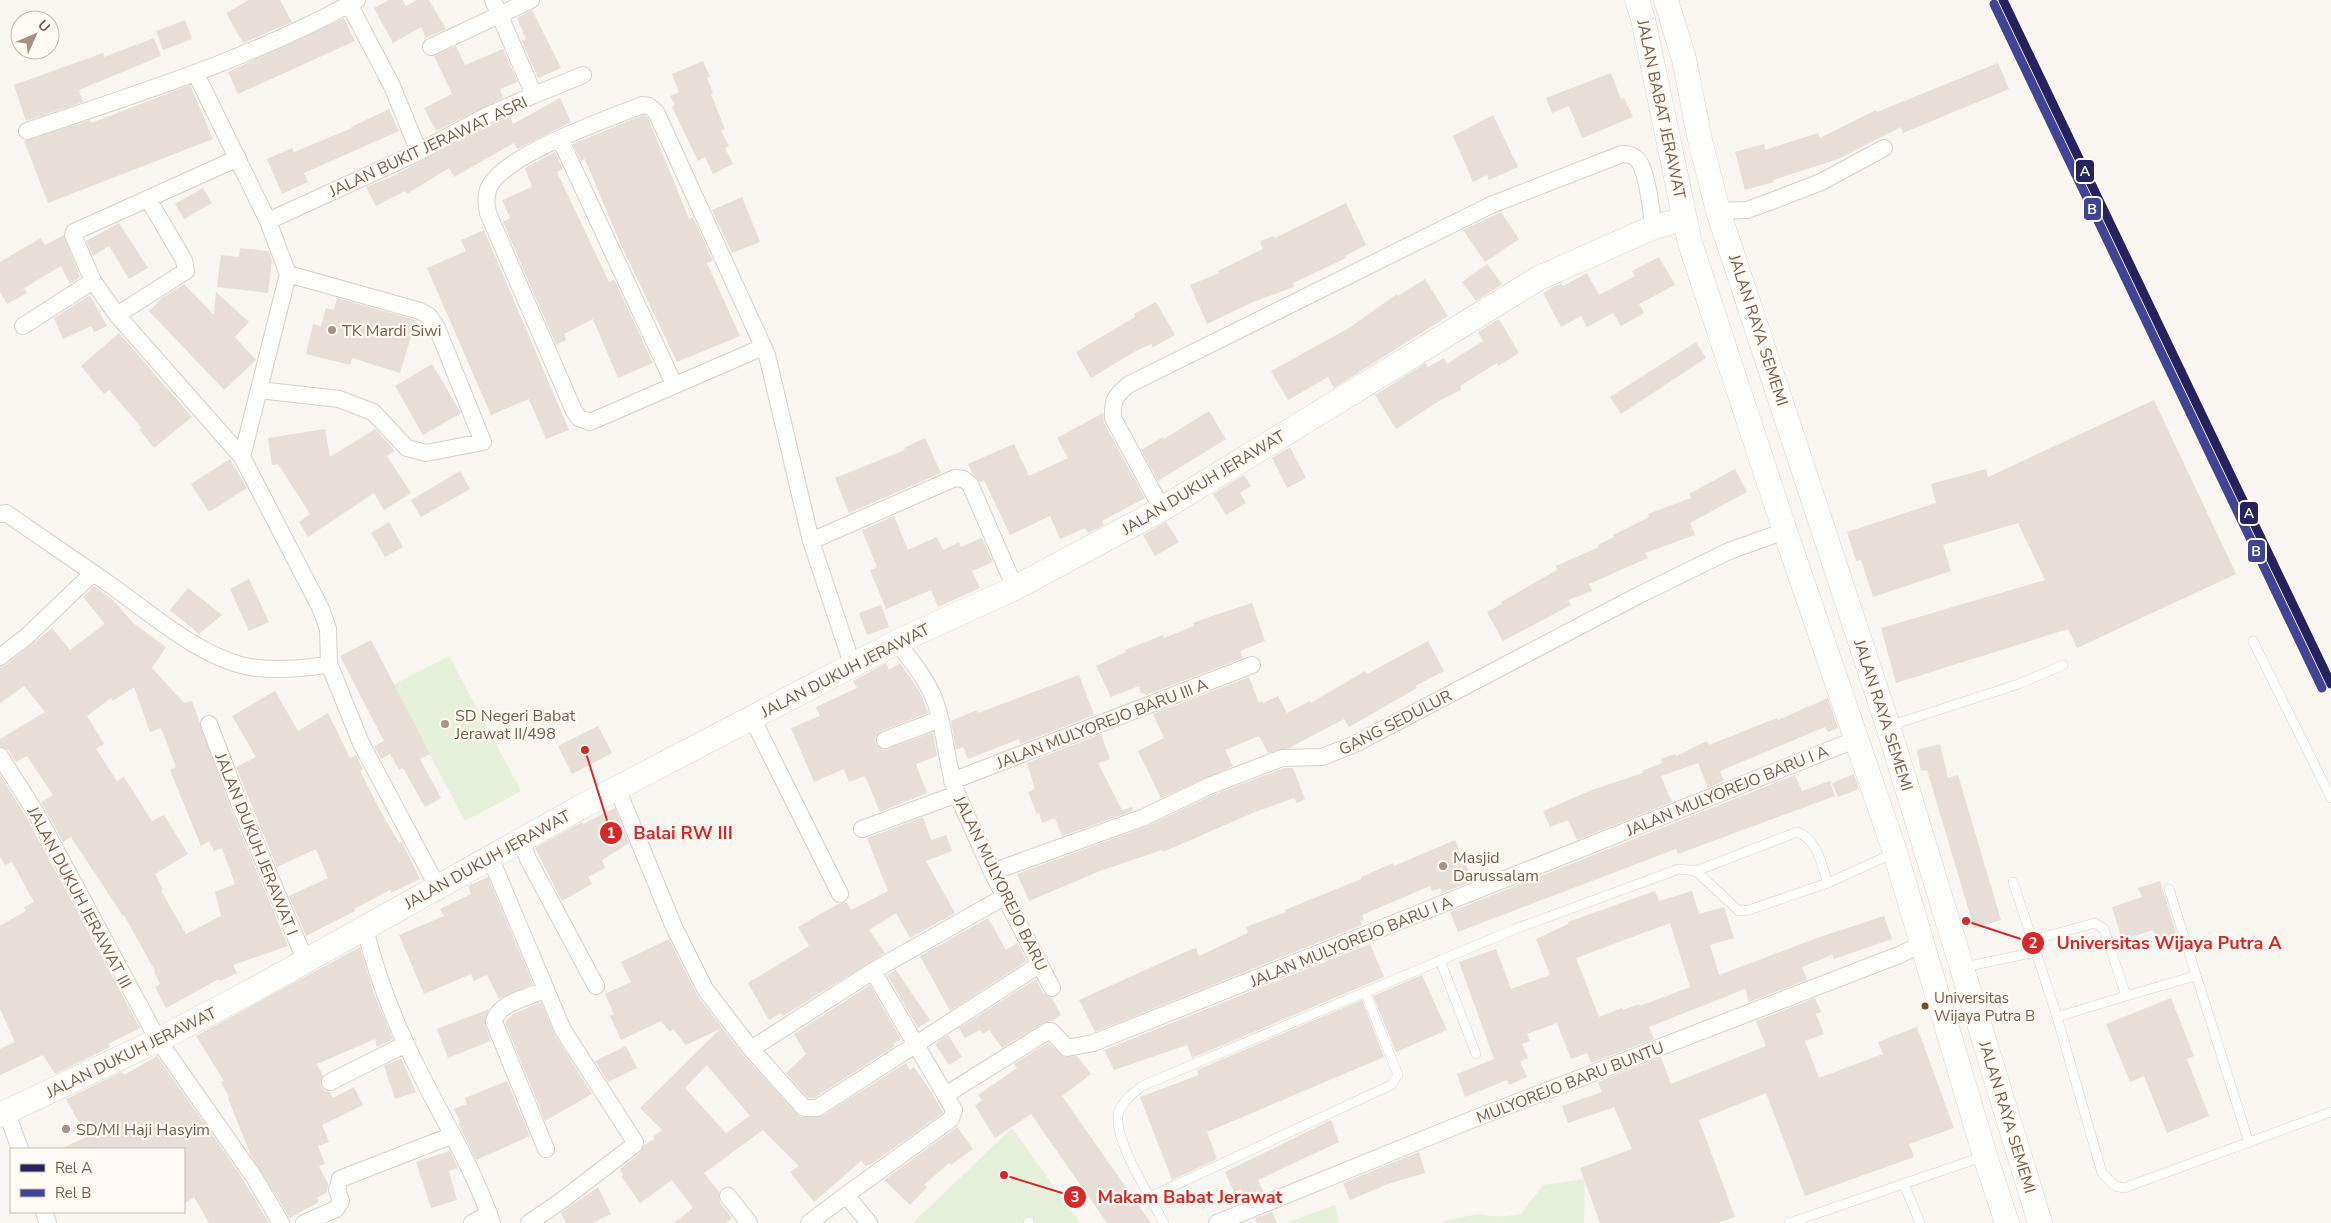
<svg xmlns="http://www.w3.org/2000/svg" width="2331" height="1223" viewBox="0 0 2331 1223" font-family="'Nunito Sans',sans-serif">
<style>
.green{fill:#e7f0db}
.building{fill:#e6ded7;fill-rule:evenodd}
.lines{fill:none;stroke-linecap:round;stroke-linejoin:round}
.lane-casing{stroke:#d7d1cb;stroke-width:10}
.street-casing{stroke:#d7d1cb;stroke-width:18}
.secondary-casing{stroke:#d9d2cb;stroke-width:25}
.lane{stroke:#fefefd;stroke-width:9}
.street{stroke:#fefefd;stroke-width:16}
.secondary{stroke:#fefefd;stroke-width:24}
.rail-1-casing{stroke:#fffaf3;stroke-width:12}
.rail-2-casing{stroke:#fffaf3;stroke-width:12}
.rail-1{stroke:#26225e;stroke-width:9}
.rail-2{stroke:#414495;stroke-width:9}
.poi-dot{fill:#a69286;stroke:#fffaf3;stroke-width:2}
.bus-dot{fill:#7a4b2a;stroke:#fffaf3;stroke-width:2}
.labels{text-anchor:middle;stroke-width:4.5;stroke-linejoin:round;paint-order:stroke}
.bus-label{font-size:15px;fill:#7a5c4d;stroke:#fffaf3;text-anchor:start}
.street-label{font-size:16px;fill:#7a5c4d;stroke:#fffaf3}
.poi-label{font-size:16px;fill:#7a5c4d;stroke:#fffaf3;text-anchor:start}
.leader{fill:none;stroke:#d62828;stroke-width:2}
.callout-dot{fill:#d62828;stroke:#fffaf3;stroke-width:2}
.mark-label{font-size:15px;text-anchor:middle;font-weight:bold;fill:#fff}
.callout-label{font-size:18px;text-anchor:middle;font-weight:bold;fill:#d62828;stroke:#fffaf3;stroke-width:4.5;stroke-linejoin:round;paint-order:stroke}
.line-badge{stroke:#fffaf3;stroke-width:2}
.badge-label{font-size:14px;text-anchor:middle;font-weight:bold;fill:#fff}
</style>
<rect width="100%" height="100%" fill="#f9f5f0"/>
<path class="green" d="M449,656L521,791L465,821L393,685Z
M1012,1128L1080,1223H913Z
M1585,1179L1584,1223H1444V1221L1478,1214L1499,1217L1521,1214L1543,1185Z
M1335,1205L1339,1223H1286Z"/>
<path class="building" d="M249,0H280L292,22L243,43L226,13Z
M389,0H403L406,6L417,0H429L446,29L426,38L421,27L393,43L374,8Z
M532,10L561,68L538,78L522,41L526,39L517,18Z
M344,18L355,41L238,94L228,72Z
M185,20L192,39L163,50L156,31Z
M154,38L161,56L79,90L83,102L26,121L14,85L103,53L104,57Z
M456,46L465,65L503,49L518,82L500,89L503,98L436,131L424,108L452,94L434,56Z
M703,61L710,77L707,78L713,93L711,94L725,129L721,131L729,146L725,148L733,164L713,174L705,157L698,161L672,107L675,105L670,96L679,92L672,74Z
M1998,63L2009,89L1903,133L1901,127L1838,159L1773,180L1774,182L1745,190L1735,152L1764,144L1765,150L1818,133L1820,138L1876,110L1877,112Z
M1611,73L1621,99L1624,98L1633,117L1582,138L1569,106L1552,113L1546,98Z
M190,85L213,139L48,203L24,141L90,120L91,123Z
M560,98L571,122L517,149L514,143L454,177L449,168L407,194L405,191L376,206L366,187L391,177L490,125L510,116L513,124Z
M389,109L399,131L304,173L308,182L282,194L267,159L292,148L294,152L352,128L351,127Z
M643,115L648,118L689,219L693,217L713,261L707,263L740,336L677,362L620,243L585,159L581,161L573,144Z
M1493,115L1518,167L1489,180L1487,175L1473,182L1453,136Z
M555,152L563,169L557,172L609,282L614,279L653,363L618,378L593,319L564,334L566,340L556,345L503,222L510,218L502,200L532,187L525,168Z
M203,188L212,203L184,219L175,204Z
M742,197L760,242L732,253L712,210Z
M1346,203L1366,245L1345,256L1346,258L1293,283L1294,287L1253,302L1207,324L1190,285L1219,273L1218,271L1263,249L1260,241L1274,236L1275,238Z
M1501,212L1519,239L1485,262L1463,230Z
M119,223L148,268L129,279L109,246L93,256L86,241Z
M484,230L569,430L546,439L529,399L491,415L427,268L466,251L461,240Z
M64,235L80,277L70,284L61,266L24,288L27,293L7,304L0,292V262L41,238L45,245Z
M240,248L269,251L272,261L268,293L217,287L221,255L239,257Z
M1659,257L1675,285L1639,304L1644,313L1621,326L1613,313L1587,327L1581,316L1561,327L1543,293L1561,283L1563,286L1587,273L1599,295L1635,276L1632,271Z
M1487,264L1502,284L1476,301L1462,282Z
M1425,279L1448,316L1334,388L1328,377L1288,400L1271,371L1349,328L1397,294L1398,296Z
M184,284L214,315L216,292L249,322L235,337L256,360L224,390L149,311L162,298Z
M90,295L107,326L94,332L91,326L63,339L54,318Z
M337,298L416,320L400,373L352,358L350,365L306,354L313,324L321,326L326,308L334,310Z
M1156,302L1175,335L1153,347L1151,344L1134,352L1091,378L1076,352L1135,317L1134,314Z
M1499,319L1519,353L1498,366L1497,363L1460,386L1461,390L1439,401L1396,429L1375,395L1426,363L1428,367L1444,358L1447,364L1483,341L1478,332Z
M119,333L192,417L154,448L139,429L142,428L109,390L104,394L81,366Z
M1696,342L1706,358L1621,414L1610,397Z
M432,364L461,413L423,435L395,386Z
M2154,400L2236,574L2077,648L2068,629L1896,683L1881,628L2045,580L2018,523L1943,545L1951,571L1873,597L1861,560L1856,561L1847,532L1936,503L1931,484L1986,469L1988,477Z
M1209,411L1226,439L1158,481L1141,450L1163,437L1164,439Z
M1103,413L1104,423L1145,498L1102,521L1104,525L1088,533L1085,528L1060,539L1050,516L1010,535L984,480L980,482L972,473L968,464L1014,444L1029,476L1068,458L1057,438Z
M325,429L330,457L375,429L395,451L387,456L411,493L384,510L374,493L308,537L299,522L310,514L278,464L272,465L268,438Z
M925,438L941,473L849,513L835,478L905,450L904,448Z
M1290,447L1306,478L1287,488L1272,458Z
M230,459L247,488L209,512L191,484Z
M1735,469L1747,492L1690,523L1695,535L1645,553L1648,558L1589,584L1592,591L1568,600L1571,605L1503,641L1487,612L1502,604L1501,602L1557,570L1556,566L1599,547L1598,545L1614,537L1613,535L1649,517L1648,514L1691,498L1689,494Z
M460,471L470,489L421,517L411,500Z
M1244,475L1251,486L1240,493L1246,503L1226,515L1213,494Z
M894,516L908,550L937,537L943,550L959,542L961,547L982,538L993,562L972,571L980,588L938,607L931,590L886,609L870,570L877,567L862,530Z
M389,522L403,547L385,557L371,533Z
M1166,522L1179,542L1155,556L1143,535Z
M249,579L269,622L249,631L230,589Z
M94,586L113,600L133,623L166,647L152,668L184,703L192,701L232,812L288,946L233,965L237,973L220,981L219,979L166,1008L155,987L160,984L154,972L155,971L124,915L123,916L71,837L63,842L41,802L53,795L27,756L16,762L8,750L0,746V739L45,712L24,686L0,703V667L6,665L52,628L70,650L105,624L83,597ZM134,687L150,732L161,728L176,767L170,770L201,846L209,841L214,851L222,848L235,884L215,892L221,916L186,934L161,891L163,890L155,874L188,854L164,815L152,821L124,777L117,781L96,749L104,744L87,716L111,698L113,701Z
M188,588L222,615L199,634L170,610Z
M1252,603L1265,641L1240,651L1243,658L1146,695L1144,693L1141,694L1139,686L1111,697L1096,666L1126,652L1125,650L1163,635L1164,638L1194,626L1193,623L1212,616Z
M881,605L889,627L867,635L859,613Z
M371,640L430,754L420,759L441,798L425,807L403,768L399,770L390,754L381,759L374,746L384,741L340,656Z
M1428,641L1444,671L1415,686L1417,688L1349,727L1344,719L1289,748L1268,753L1259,736L1225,750L1233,766L1161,798L1138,751L1164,738L1153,714L1249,677L1259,703L1262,701L1263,703L1278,696L1287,713L1310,701L1311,703L1365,671L1367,674Z
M886,663L889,670L900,663L920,692L928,713L881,731L875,738L876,744L883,750L888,749L933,732L937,756L916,764L927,793L880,812L865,776L849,782L844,769L814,782L791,728L820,716L816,707L857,688L853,681Z
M1079,675L1094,715L1020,744L1019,739L968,759L963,747L956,750L951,721L977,710L978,713Z
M275,691L298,731L328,713L350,758L356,755L363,769L360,771L382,814L399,843L402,842L420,879L391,893L390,890L354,909L355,911L306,936L289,896L328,878L316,849L277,867L236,767L256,757L232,716Z
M1828,698L1838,728L1828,732L1825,727L1720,771L1724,781L1708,788L1698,763L1661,776L1672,802L1577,840L1568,820L1550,827L1543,811L1592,790L1643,773L1642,771L1662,763L1661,759L1675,754L1676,756L1707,741L1709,745L1777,718L1778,720Z
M598,726L612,753L572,774L558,746Z
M1101,734L1110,759L1098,763L1122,810L1132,807L1133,811L1062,836L1055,818L1042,823L1039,813L1037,814L1028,792L1035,789L1027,763Z
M1940,744L1948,778L1958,775L2001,920L1974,928L1927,770L1921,771L1917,750Z
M1284,768H1293L1305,799L1297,803L1294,798L1255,812L1163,852L1162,850L1100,871L1029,901L1017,874L1145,827L1213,795Z
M1854,774L1859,789L1838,797L1832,783Z
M0,775L27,818L140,1028L108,1044L110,1047L55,1074L43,1055L0,1075V1049L15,1042L0,1009V926L26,911L24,907L34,902L12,862L5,865L0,857Z
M1795,775L1802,791L1830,781L1835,796L1678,854L1676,849L1458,932L1450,912Z
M615,808L629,843L602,860L605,868L588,877L592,884L562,901L535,848L582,822L583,824Z
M923,817L931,840L946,835L952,851L926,861L955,913L910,938L896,913L869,930L885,953L783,1016L781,1013L769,1020L748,983L809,946L798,927L838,904L846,902L851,910L888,891L867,838Z
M1455,840L1473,881L1442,893L1440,888L1432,891L1430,886L1362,915L1364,920L1360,921L1362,925L1095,1032L1079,1000L1183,953L1196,948L1199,956L1248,933L1246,927L1286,912L1285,910L1361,879V877L1393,863L1394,866Z
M488,877L533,984L499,999L487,975L474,981L471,974L424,994L399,935L444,916L440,909L471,894L468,886Z
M2160,881L2176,933L2157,940L2153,930L2122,940L2112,907L2142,897L2138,888Z
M1655,891L1659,901L1692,891L1699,914L1724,907L1734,938L1710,945L1719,975L1817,938L1884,916L1892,939L1834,959L1832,955L1802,967L1807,980L1749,1002L1745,989L1649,1027L1654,1039L1591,1063L1587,1053L1571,1059L1557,1023L1527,1034L1530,1041L1522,1044L1528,1058L1520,1061L1527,1077L1509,1085L1507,1080L1465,1097L1457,1074L1494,1059L1459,962L1496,949L1511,989L1550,975L1536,939L1568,924V922ZM1670,923L1690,987L1640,1006L1639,1004L1623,1010L1622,1008L1599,1017L1576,958Z
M988,918L1006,950L1017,943L1027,961L950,1011L920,956Z
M669,939L697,995L744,1056L800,1117L822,1116L906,1063L910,1070L914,1067L932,1093L943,1113L870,1165L869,1164L866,1166L861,1161L814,1202L790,1172L799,1166L763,1130L704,1173L719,1192L720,1202L732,1218L726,1223H674L693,1208L672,1180L640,1203L621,1176L623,1175L620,1169L640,1153L644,1145L655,1139L653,1137L662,1130L640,1108L720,1029L686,1045L673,1029L670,1032L661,1021L621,1040L610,1016L614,1014L605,994L631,982L621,962ZM707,1065L750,1116L726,1133L685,1088Z
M1370,944L1384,977L1192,1058L1187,1045L1114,1070L1104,1050Z
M360,947L373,991L393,1039L377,1047L375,1039L317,1064L323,1076L321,1086L325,1091L330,1092L333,1098L354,1087L363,1105L322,1125L329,1142L318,1146L325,1164L319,1166L328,1184L327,1192L317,1198L319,1202L290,1218L251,1156L228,1098L229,1097L221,1082L224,1081L196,1036Z
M896,970L930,1020L918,1028L887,975Z
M1422,975L1447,1030L1396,1052L1373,996Z
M1036,979L1043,993L1052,998L1061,1015L1052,1021L1043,1023L1002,1048L989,1030L983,1034L980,1030L965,1038L959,1028Z
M870,985L901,1039L893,1044L895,1046L814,1098H808L786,1073L806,1054L794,1034Z
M1815,998L1821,1012L1816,1014L1824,1034L1805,1041L1819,1078L1883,1054L1878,1042L1917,1027L1954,1128L1909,1144L1914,1157L1805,1196L1766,1093L1699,1120L1735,1217L1718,1223H1600L1580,1168L1632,1149L1614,1107L1568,1123L1562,1106L1602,1092L1598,1082L1661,1057L1671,1084L1766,1046L1756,1021Z
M2171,998L2194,1056L2187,1059L2209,1116L2167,1133L2144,1076L2130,1082L2106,1024Z
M1362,1000L1384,1057L1207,1132L1217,1159L1172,1180L1140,1097L1199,1075L1197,1070Z
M541,1002L555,1035L592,1094L545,1121L505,1022L513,1014Z
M489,1009L485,1025L491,1041L448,1058L437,1029Z
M948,1035L962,1057L949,1065L935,1044Z
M1048,1043L1064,1057L1077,1056L1091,1074L1062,1096L1151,1223H1107L1031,1114L995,1138L975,1106L982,1100L978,1095L1017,1068L1014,1064Z
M626,1046L637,1068L608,1082L595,1061Z
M157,1056L239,1173L269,1223H209L194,1197L184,1204V1149H59L87,1137L66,1099L122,1072L124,1075Z
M401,1058L416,1092L395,1099L384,1066Z
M507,1081L530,1136L476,1160L458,1123L460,1122L454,1109L467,1104L465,1098Z
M1331,1120L1339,1142L1258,1180L1264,1193L1247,1200L1241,1189L1234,1192L1225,1172Z
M957,1127L973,1149L951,1165L949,1163L924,1185L927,1187L910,1205L884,1180Z
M450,1151L458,1168L449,1171L457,1200L431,1208L416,1162Z
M1419,1152L1425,1173L1388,1184L1350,1200L1343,1183Z
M598,1187L611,1214L592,1223H566L561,1213Z
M1272,1212L1277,1223H1257L1255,1218Z"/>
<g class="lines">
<defs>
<path id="lane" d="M2253,641L2331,798
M1889,726L2019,684L2063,665
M1696,871L1797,832C1818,840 1821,864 1828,883
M2013,882L2034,945
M2169,889L2249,1143
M2033,940L2095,923L2104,929L2126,996L2057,1017
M1440,960L1476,1054
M1964,967L2036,952L2057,1017L2102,1173L2115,1186L2124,1188L2331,1112
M2126,996L2195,976
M1904,1184L1920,1223
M1150,1197L1391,1085L1398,1075L1365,992
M1028,1223L1029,1222
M1164,1223C1152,1200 1110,1135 1119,1111C1124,1100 1133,1093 1142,1086L1515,929L1679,869L1696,871L1739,911L1749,910L1828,883L1894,853
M1789,1223L1985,1156"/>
<path id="street" d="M349,4L392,86L419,152
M431,47L531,0
M196,74L268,221L288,274L242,457L321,609L328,629L329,664L361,743L437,886
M534,95L583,75
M27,131C139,93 253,58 357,0
M560,139L674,384
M1718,211L1747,210L1772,201L1821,182L1884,148
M268,221L419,152L486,116L534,95L493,0
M93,281L73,235L74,232L238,158
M117,315L186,271L184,260L148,199
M23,326L93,281L117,315L242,457
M763,347L590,422L579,418L574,411L488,213C486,204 485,196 489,187C507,153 606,120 642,105L649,106L656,112L767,355L811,541L852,664
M259,390L339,399L373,412L407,448L426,453L483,442L437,328L429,316L420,311L288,274
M1162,509L1113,418C1112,401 1115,396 1128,385L1491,205L1622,154C1628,154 1633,155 1637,159C1647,169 1652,213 1653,227
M0,514L6,513C40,537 75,560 109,584C149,612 197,655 245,666C266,671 308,669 329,664
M811,541L955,478L963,479L970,484L1015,588
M897,642C911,661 928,680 936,704C946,733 946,765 957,794L992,872L1052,988
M0,657L26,637L92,574
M751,716L840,894
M209,724L241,808L306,962
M885,740L940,719
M0,756L36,813L158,1040L254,1177L281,1223
M952,781L1252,665
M617,788L674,927L705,989L751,1049L804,1108H817L1039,965
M862,829L957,794
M521,839L528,859L596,986
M490,857L563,1030L635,1142L634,1145L561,1201L529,1223
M992,872L1142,818L1209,786L1282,758L1322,757L1355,744L1639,595L1729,551L1785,531
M365,929C375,968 389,1008 406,1044C433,1104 471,1160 492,1223
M545,990C529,997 497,1003 494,1022L546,1149
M751,1049L873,971L1004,897
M330,1082L406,1044
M947,1094L1048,1031H1051L1067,1048L1093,1043L1857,739
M7,1113L20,1149
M728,1196L749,1223
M44,1212L48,1223
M304,1223L336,1209L341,1201L337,1190L340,1179L453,1135
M472,1223L489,1214
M809,1223L846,1195
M869,1223L846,1195L951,1119L954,1110L873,971
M1217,1223L1471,1120L1899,955L1924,943"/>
<path id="secondary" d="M1637,0L1643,19L1690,243L1785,531L1895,852L1985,1156L2007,1223
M1666,0L1684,59L1700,140L1718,211L1888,726L2040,1223
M0,1115L158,1040L250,992L581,807L897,642L1015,588L1162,509L1539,278L1654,227L1684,219"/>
</defs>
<use href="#lane" class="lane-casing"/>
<use href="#street" class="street-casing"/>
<use href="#secondary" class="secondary-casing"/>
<use href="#lane" class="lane"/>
<use href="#street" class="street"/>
<use href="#secondary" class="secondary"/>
<defs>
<path id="rail-1" d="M2003,0L2331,684"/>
<path id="rail-2" d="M1994,4L2322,688"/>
</defs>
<use href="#rail-1" class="rail-1-casing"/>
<use href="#rail-2" class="rail-2-casing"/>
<use href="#rail-1" class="rail-1"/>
<use href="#rail-2" class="rail-2"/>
</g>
<g class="poi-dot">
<circle cx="332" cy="330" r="5"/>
<circle cx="445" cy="724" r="5"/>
<circle cx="1443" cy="866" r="5"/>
<circle cx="66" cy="1129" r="5"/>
</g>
<circle class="bus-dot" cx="1925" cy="1006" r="4.5"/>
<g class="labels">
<g class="bus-label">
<text x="1934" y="1003">Universitas<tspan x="1934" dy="18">Wijaya Putra B</tspan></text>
</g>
<g class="street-label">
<text transform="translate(1662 109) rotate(78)" y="6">JALAN BABAT JERAWAT</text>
<text transform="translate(428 146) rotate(-25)" y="6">JALAN BUKIT JERAWAT ASRI</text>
<text transform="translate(1759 330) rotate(72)" y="6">JALAN RAYA SEMEMI</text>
<text transform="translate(1203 482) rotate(-31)" y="6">JALAN DUKUH JERAWAT</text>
<text transform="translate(845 670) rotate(-27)" y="6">JALAN DUKUH JERAWAT</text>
<text transform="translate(1884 715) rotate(72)" y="6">JALAN RAYA SEMEMI</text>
<text transform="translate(1395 722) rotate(-27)" y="6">GANG SEDULUR</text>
<text transform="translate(1102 723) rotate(-21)" y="6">JALAN MULYOREJO BARU III A</text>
<text transform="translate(1727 790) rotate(-22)" y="6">JALAN MULYOREJO BARU I A</text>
<text transform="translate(257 844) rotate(68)" y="6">JALAN DUKUH JERAWAT I</text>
<text transform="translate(487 859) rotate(-29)" y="6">JALAN DUKUH JERAWAT</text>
<text transform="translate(1001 883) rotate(64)" y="6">JALAN MULYOREJO BARU</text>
<text transform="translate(80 897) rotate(62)" y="6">JALAN DUKUH JERAWAT III</text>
<text transform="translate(1351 941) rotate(-22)" y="6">JALAN MULYOREJO BARU I A</text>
<text transform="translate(131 1052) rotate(-26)" y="6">JALAN DUKUH JERAWAT</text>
<text transform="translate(1570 1082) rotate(-21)" y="6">MULYOREJO BARU BUNTU</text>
<text transform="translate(2008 1117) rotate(73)" y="6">JALAN RAYA SEMEMI</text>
</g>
<g class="poi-label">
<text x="342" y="336">TK Mardi Siwi</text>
<text x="455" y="721">SD Negeri Babat<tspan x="455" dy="18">Jerawat II/498</tspan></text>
<text x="1453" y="863">Masjid<tspan x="1453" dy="18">Darussalam</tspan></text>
<text x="76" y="1135">SD/MI Haji Hasyim</text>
</g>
</g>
<path class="leader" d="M585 750L611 833M1966 921L2033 943M1004 1175L1075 1197"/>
<g class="callout-dot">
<circle cx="585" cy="750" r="5"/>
<circle cx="1966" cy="921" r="5"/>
<circle cx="1004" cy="1175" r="5"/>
<circle cx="611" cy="833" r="12"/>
<circle cx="2033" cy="943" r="12"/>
<circle cx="1075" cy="1197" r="12"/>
</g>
<g class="mark-label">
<text x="611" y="838">1</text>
<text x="2033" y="948">2</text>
<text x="1075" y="1202">3</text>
</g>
<g class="callout-label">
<text x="683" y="839">Balai RW III</text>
<text x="2169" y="949">Universitas Wijaya Putra A</text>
<text x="1190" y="1203">Makam Babat Jerawat</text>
</g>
<g class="line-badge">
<rect x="2075" y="159" width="20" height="24" rx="5" fill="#26225e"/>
<rect x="2083" y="197" width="19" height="24" rx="5" fill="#414495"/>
<rect x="2239" y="501" width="20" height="24" rx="5" fill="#26225e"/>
<rect x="2247" y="539" width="19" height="24" rx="5" fill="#414495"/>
</g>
<g class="badge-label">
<text x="2085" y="176">A</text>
<text x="2092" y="214">B</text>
<text x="2249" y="518">A</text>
<text x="2256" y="556">B</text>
</g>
<rect x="10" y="1148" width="175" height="65" fill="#fffaf3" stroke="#cabbb1"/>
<rect x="20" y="1164" width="25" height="8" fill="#26225e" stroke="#cabbb1"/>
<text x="55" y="1173" font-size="15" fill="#7a5c4d">Rel A</text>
<rect x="20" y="1189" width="25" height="8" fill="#414495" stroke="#cabbb1"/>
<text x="55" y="1198" font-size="15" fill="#7a5c4d">Rel B</text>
<g transform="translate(35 35) rotate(45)"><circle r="24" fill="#fffaf3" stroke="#cabbb1"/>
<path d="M0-4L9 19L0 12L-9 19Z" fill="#a69286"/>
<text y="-8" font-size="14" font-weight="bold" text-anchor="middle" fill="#7a5c4d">U</text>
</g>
</svg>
